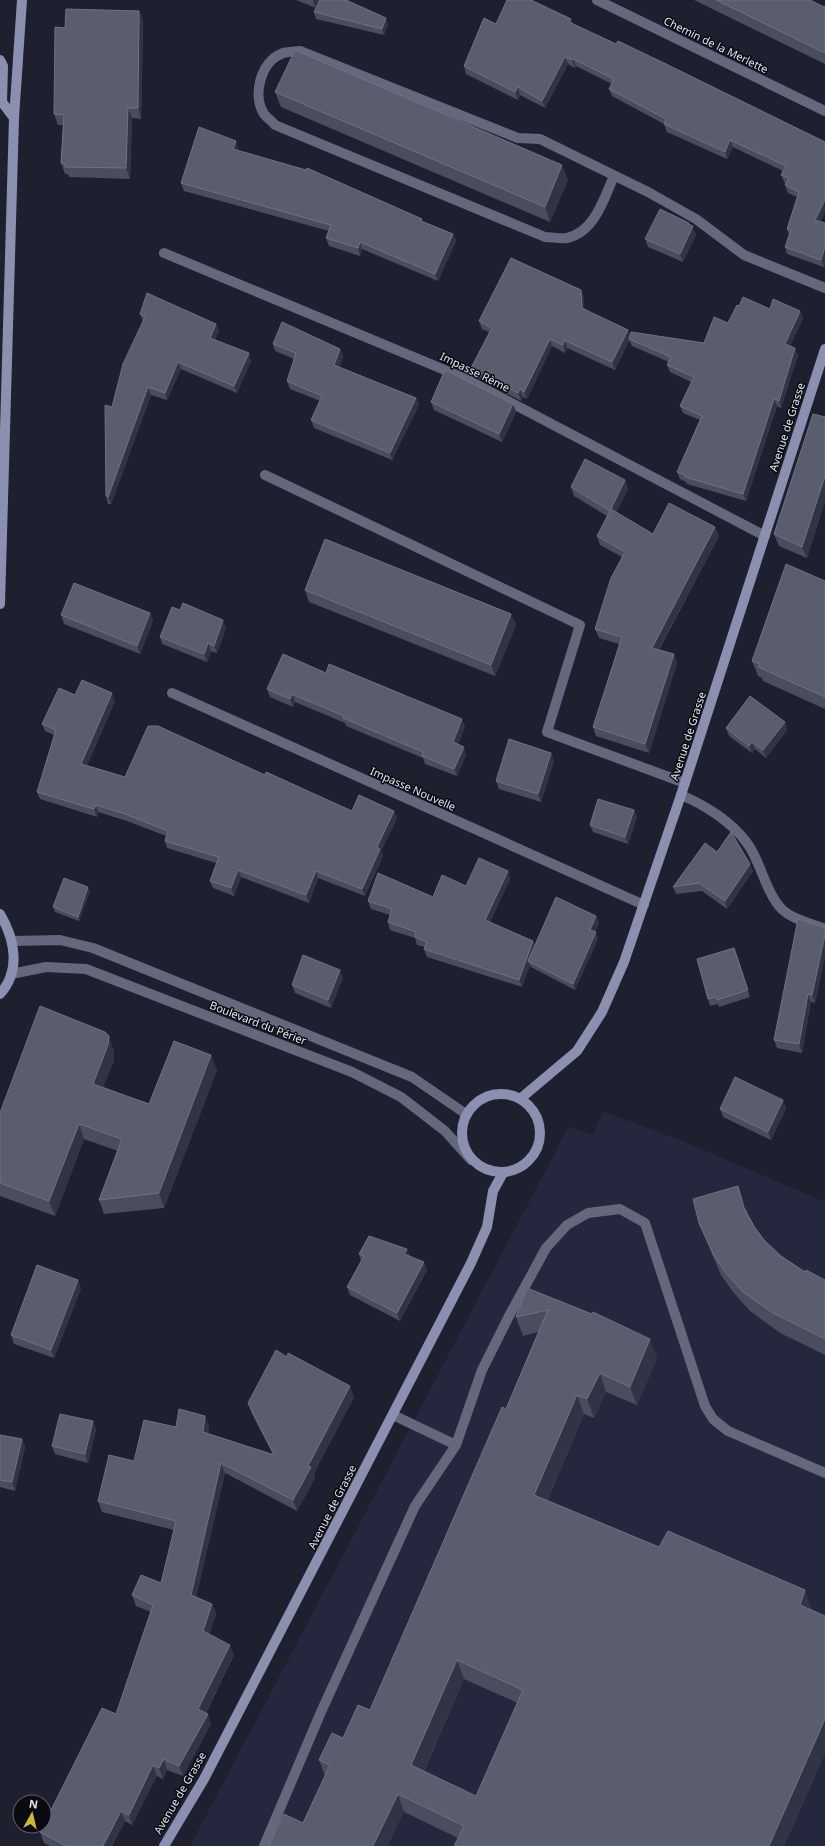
<svg xmlns="http://www.w3.org/2000/svg" width="825" height="1846" viewBox="0 0 825 1846" font-family="'Noto Sans',sans-serif">
<style>
.built{fill:#24273d}
.lines{fill:none;stroke-linecap:round;stroke-linejoin:round}
.lane{stroke:#65687c;stroke-width:10}
.street{stroke:#65687c;stroke-width:10}
.secondary{stroke:#8b90b0;stroke-width:10}
.wall{fill:#4a4d5d;fill-rule:evenodd}
.shaded-wall{fill:#313444}
.building{fill:#5a5d6d;stroke:#707281;fill-rule:evenodd}
.labels{text-anchor:middle;stroke-width:3;stroke-linejoin:round;paint-order:stroke}
.street-label{font-size:11px;fill:#e3e6f0;stroke:#090b11}
</style>
<rect width="100%" height="100%" fill="#1e2030"/>
<path class="built" d="M603,1111L682,1141L825,1202V1846H190L569,1126L593,1135Z"/>
<g class="lines">
<path class="lane" d="M614,176C604,198 595,232 567,238C560,239 552,237 545,237L275,125C272,121 267,118 264,114C252,95 261,62 281,54C287,51 295,52 300,51L518,138L540,139L648,192L696,219L744,255L825,288
M265,475L580,625L547,732L685,783
M393,1415L456,1445L482,1370L509,1316L546,1248L567,1225L588,1213L620,1209L645,1223L705,1406L713,1419L728,1431L825,1473
M264,1846L321,1712L415,1506L456,1445"/>
<path class="street" d="M597,0L825,111
M164,253L464,378L765,536
M172,693L644,905
M681,795C705,805 732,822 747,843C761,862 764,888 779,906C789,919 811,923 825,929
M13,941L60,940L93,948L412,1077L466,1114
M11,974L46,967L86,969L352,1072L401,1097L445,1131L471,1160"/>
<path class="secondary" d="M0,60L3,66L2,102L14,118
M0,604L14,118L22,0
M0,914C15,939 21,971 0,994
M462 1133a39 39 0 1 1 78 0a39 39 0 1 1-78 0Z
M520,1099L577,1051L602,1012L624,962L681,795L825,349
M164,1846L204,1779L471,1263L487,1227L493,1191L503,1173"/>
</g>
<path class="wall" d="M296,0H346L386,18L388,25L384,35L316,19L314,12L316,8Z
M694,0H810L824,7L825,6V64Z
M139,11L143,21L141,119L132,118L130,179L69,177L68,174H65L61,163L63,125H58L54,114L65,28Z
M571,19L573,24L825,142L821,222L825,223V263L824,267L787,254L785,247L789,235L787,229L797,197L788,193L785,185L786,183L784,182L781,175L783,171L733,147L727,159L667,132L664,124L612,96L609,89L612,84L576,66L575,68L568,64L545,108L520,95L518,100L466,74L464,66L496,24Z
M275,92L568,180L550,222L281,107Z
M238,149V151L453,234L456,241L438,281L362,249L360,256L329,246L326,238L329,231L184,191L181,183Z
M689,223L696,235L683,262L648,247L645,239Z
M584,298V309L630,336L704,343L728,323L739,306L770,309L800,311L803,318L790,346L798,355L781,408L777,406L746,501L687,484L686,482L680,479L677,472L700,420L683,413L680,406L691,382L670,372L667,365L669,362L632,346L629,340L615,370L567,348L565,353L552,346L527,399L523,397L521,401L474,376L471,368L489,332L482,329L479,321Z
M140,314L216,324L219,331L215,340L251,361L237,393L181,369L167,400L151,395L111,504H108L106,496L112,407L143,322Z
M273,344L340,349L343,357L339,367L416,398L419,405L392,460L314,428L311,420L320,401L290,389L287,381L294,359L275,351Z
M431,402L513,404L516,412L502,442L434,410Z
M825,417V501L807,558L779,546L774,534Z
M625,480L628,489L616,513L653,534L719,536L659,650L674,654L677,663L649,753L596,736L593,727L619,644L599,638L595,629L622,557L600,545L597,536L607,516L574,496L571,487Z
M825,581V709L763,681L762,678L758,676L752,661Z
M305,590L511,614L516,625L495,676L309,602Z
M180,610L226,628L217,653L211,651L207,662L162,644L160,637Z
M150,613L153,621L140,654L64,624L61,615Z
M326,673L465,727L458,744L466,755L457,776L425,764L423,758L346,726L345,723L295,702L293,707L270,697L267,689Z
M75,695L115,701L87,765L125,777L265,775L352,811H394L397,818L381,851L383,856L365,896L318,878L309,903L241,877L234,896L213,888L210,881L216,863L167,848L165,841L166,836L127,821L98,812L97,817L40,799L37,792L54,735L45,731L42,724Z
M785,722L787,730L766,758L755,749L752,753L729,736L726,728Z
M551,753L554,761L541,802L499,789L496,781Z
M634,810L637,817L628,844L593,832L590,825Z
M717,852L753,871L727,909L702,891L676,894L673,887Z
M508,871L510,879L490,922L533,941L535,946L596,916L599,923L595,932L598,939L575,990L531,967L530,965L522,987L427,957L424,949L425,947L417,945L415,938L390,930L388,922L390,915L371,909L368,901L433,897Z
M90,891L79,921L55,912L53,907Z
M825,928V956L815,1003L811,1002L802,1053L777,1048L774,1040Z
M737,955L750,997L719,1007L718,1004L710,1006L708,999Z
M343,977L331,1008L295,993L292,985Z
M114,1051V1060L103,1087L149,1104L217,1070L164,1208L104,1214L99,1200L118,1151L84,1139L55,1216L0,1196V1113Z
M783,1100L786,1109L771,1140L723,1117L720,1109Z
M745,1206L748,1214L755,1228L765,1241L781,1256L805,1272L825,1280V1355L780,1333L750,1311L733,1292L721,1275L707,1242L699,1223Z
M407,1249L410,1256L427,1270L400,1321L350,1295L347,1287L361,1261L359,1254Z
M81,1288L54,1358L14,1344L11,1335Z
M527,1288L657,1358L637,1405L606,1392L594,1418L584,1414L547,1501L659,1547L811,1608V1610L825,1616V1753L784,1846H454L458,1838L404,1812L303,1823L325,1776L319,1760L343,1738L370,1710L506,1409L538,1332L523,1336L516,1317ZM464,1679L518,1703L476,1796L424,1771Z
M354,1397L314,1473L315,1478L297,1511L225,1473L196,1597L212,1604L216,1614L209,1634L234,1655L206,1713L211,1724L183,1776L167,1770L163,1779L157,1776L132,1825L125,1821L112,1846H50L44,1843L40,1832L116,1714L151,1612L136,1606L132,1595L161,1583L174,1530L102,1512L98,1501L134,1461L176,1427L209,1426L208,1434L273,1454L252,1414L248,1403Z
M96,1429L88,1463L55,1454L52,1446Z
M0,1435L22,1439L25,1447L15,1491L0,1487Z"/>
<path class="shaded-wall" d="M314,0H320L316,9L313,1Z
M139,11L143,21L141,119L138,108Z
M386,18L388,25L384,35L382,29Z
M571,19L573,26L569,22Z
M565,57L568,64L545,108L542,101Z
M573,59L576,66L575,68L572,60Z
M518,87L520,95L518,100L515,92Z
M128,108L132,118L130,179L126,168Z
M730,140L733,147L727,159L725,152Z
M236,141L238,149L236,157L233,149Z
M562,165L568,180L550,222L545,207Z
M825,200V213L818,227L815,220Z
M689,223L691,230L693,226L696,235L683,262L680,254Z
M453,234L456,241L438,281L435,274Z
M360,242L362,249L360,256L358,248Z
M825,247V263L824,267L821,260Z
M581,290L584,298V316L582,308Z
M800,311L803,318L788,351L785,344Z
M216,324L219,331L213,345L210,338Z
M628,330L631,338L615,370L612,362Z
M550,339L552,346L527,399L524,392Z
M564,340L567,348L565,353L563,345Z
M795,348L798,355L781,408L779,401Z
M340,349L343,357L337,373L334,365Z
M249,353L251,361L237,393L234,386Z
M178,362L181,369L167,400L165,393Z
M148,387L151,395L111,504L108,497Z
M520,389L523,397L521,401L518,393Z
M416,398L419,405L392,460L390,453Z
M774,399L777,406L746,501L743,494Z
M513,404L516,412L502,442L499,434Z
M825,476V501L807,558L802,547Z
M625,480L628,489L614,518L611,509Z
M715,527L719,536L655,656L652,648Z
M150,613L153,621L140,654L137,646Z
M511,614L516,625L495,676L491,665Z
M223,620L226,628L217,653L214,646Z
M208,643L211,651L207,662L204,654Z
M674,654L677,663L649,753L645,744Z
M112,693L115,701L84,771L81,764Z
M292,694L295,702L293,707L290,699Z
M462,719L465,727L456,750L453,742Z
M785,722L787,730L766,758L763,750Z
M752,742L755,749L752,753L749,746Z
M464,747L466,755L457,776L454,769Z
M551,753L554,761L541,802L538,794Z
M96,805L98,812L97,817L94,809Z
M634,810L637,817L628,844L625,837Z
M394,811L397,818L381,851L383,856L365,896L362,889L377,847Z
M750,864L753,871L727,909L725,901Z
M238,870L241,877L234,896L231,888Z
M316,871L318,878L309,903L306,895Z
M508,871L510,879L488,927L485,920Z
M88,887L90,891L79,921L78,917Z
M596,916L599,923L593,936L590,930Z
M596,932L598,939L575,990L573,984Z
M825,935V956L815,1003L812,995Z
M533,941L536,948L528,961L530,965L522,987L519,980Z
M340,970L343,977L331,1008L328,1000Z
M808,994L811,1002L802,1053L799,1044Z
M109,1036L114,1051V1060L99,1098L93,1084Z
M211,1055L217,1070L164,1208L159,1193Z
M783,1100L786,1109L771,1140L768,1132Z
M79,1124L84,1139L55,1216L49,1201Z
M738,1186L745,1206L751,1227L744,1208Z
M407,1249L410,1257L404,1254Z
M424,1262L427,1270L400,1321L397,1313Z
M78,1280L81,1288L54,1358L51,1350Z
M650,1339L657,1358L637,1405L630,1387Z
M600,1373L606,1392L594,1418L587,1399Z
M350,1386L354,1397L314,1473L315,1478L297,1511L293,1500L308,1466Z
M577,1395L584,1414L541,1514L534,1495Z
M205,1416L209,1426L207,1442L203,1432Z
M93,1421L96,1429L88,1463L85,1454Z
M22,1439L25,1447L15,1491L12,1482Z
M221,1463L225,1473L194,1606L191,1595Z
M805,1590L811,1608L807,1623L800,1605Z
M212,1604L216,1614L207,1641L203,1631Z
M230,1645L234,1655L202,1720L198,1709Z
M457,1660L464,1679L418,1783L411,1765Z
M208,1714L211,1724L183,1776L179,1766Z
M825,1719V1753L784,1846H769Z
M164,1759L167,1770L163,1779L159,1768Z
M153,1765L157,1776L132,1825L129,1815Z
M398,1794L404,1812L388,1846H373Z
M121,1811L125,1821L112,1846H103Z"/>
<path class="building" d="M320,0H346L386,18L382,29L314,12Z
M507,0H531L571,19L569,22L616,44L618,41L666,64L825,142V200L815,220L825,223V247L821,260L785,247L791,230L787,229L799,192L785,185L789,178L781,175L786,166L730,140L725,152L664,124L666,119L609,89L614,79L573,59L572,60L565,57L542,101L518,87L515,92L464,66L484,18L496,24Z
M716,0H810L824,7L825,6V53Z
M66,9L139,11L138,108H128L126,168L65,167V164L61,163L64,115L54,114L55,27L65,28Z
M295,50L562,165L545,207L275,92Z
M199,127L236,141L233,149L306,170L307,168L422,219L421,221L453,234L435,274L360,242L358,248L326,238L331,225L181,183Z
M660,209L689,223L688,224L693,226L680,254L645,239Z
M511,258L581,290L582,308L628,330L612,362L564,340L563,345L550,339L524,392L520,389L518,393L471,368L492,328L479,321Z
M147,293L216,324L210,338L249,353L234,386L178,362L165,393L148,387L108,497L106,496L105,405L112,407L123,364L145,317L140,314Z
M743,297L770,309L773,299L800,311L785,344L795,348L779,401L774,399L743,494L685,477V475L677,472L702,416L680,406L694,377L667,365L671,357L629,339L631,332L704,343L714,317L728,323L737,305L739,306Z
M282,322L340,349L334,365L416,398L390,453L311,420L322,396L287,381L296,353L273,344Z
M445,370L513,404L499,434L431,402Z
M813,414L825,417V476L802,547L774,534Z
M585,459L625,480L611,509L653,534L669,503L715,527L652,648L674,654L645,744L593,727L622,637L595,629L611,578L625,552L597,536L610,511L571,487Z
M325,539L511,614L491,665L305,590Z
M786,564L825,581V697L758,667L760,664L752,661Z
M74,583L150,613L137,646L61,615Z
M183,603L223,620L214,646L208,643L204,654L160,637L172,607L180,610Z
M283,654L326,673L329,664L462,719L453,742L464,747L454,769L422,756L423,752L343,718L344,716L292,694L290,699L267,689Z
M82,680L112,693L81,764L125,777L148,726H158L265,775L266,772L352,811L359,795L394,811L377,847L380,849L362,889L316,871L306,895L238,870L231,888L210,881L219,857L165,841L168,831L125,814L96,805L94,809L37,792L56,730L42,724L59,688L75,695Z
M750,696L785,722L763,750L752,742L749,746L726,728Z
M509,739L551,753L538,794L496,781Z
M598,799L634,810L625,837L590,825Z
M731,832L750,864L725,901L699,883L673,887L705,843L717,852Z
M479,858L508,871L485,920L533,941L519,980L424,949L427,942L415,937L416,932L388,922L392,909L368,901L378,873L433,897L442,875L466,886Z
M64,878L88,887L78,917L53,907Z
M556,897L596,916L590,930L596,932L573,984L528,961Z
M798,919L825,928V935L812,995L808,994L799,1044L774,1040Z
M734,948L748,990L717,1000L716,997L708,999L697,959Z
M303,955L340,970L328,1000L292,985Z
M40,1006L105,1032L109,1036L108,1045L93,1084L149,1104L174,1041L211,1055L159,1193L99,1200L122,1139L79,1124L49,1201L0,1183V1113Z
M735,1077L783,1100L768,1132L720,1109Z
M738,1186L744,1208L755,1228L765,1241L781,1256L805,1272L806,1270L825,1280V1339L773,1313L743,1292L726,1273L714,1256L699,1223L693,1199Z
M369,1236L407,1249L404,1254L424,1262L397,1313L347,1287L364,1256L359,1254Z
M37,1265L78,1280L51,1350L11,1335Z
M527,1288L592,1314L593,1312L650,1339L630,1387L600,1373L587,1399L577,1395L534,1495L659,1547L668,1531L805,1590L800,1605L825,1616V1719L769,1846H454L464,1826L398,1794L373,1846H269L284,1814L303,1823L330,1765L319,1760L332,1733L343,1738L358,1705L370,1710L502,1407L506,1409L548,1310L516,1317ZM457,1660L523,1690L476,1796L411,1765Z
M276,1350L287,1357L288,1353L350,1386L308,1466L311,1467L293,1500L221,1463L191,1595L212,1604L203,1631L230,1645L198,1709L208,1714L179,1766L164,1759L159,1768L153,1765L129,1815L121,1811L103,1846H66L40,1832L43,1826H44V1824L102,1708L116,1714L153,1605L132,1595L141,1575L161,1583L176,1521L98,1501L109,1455L134,1461L144,1420L176,1427L179,1409L205,1416L203,1432L274,1455L248,1403Z
M60,1414L93,1421L85,1454L52,1446Z
M0,1435L22,1439L12,1482L0,1480Z"/>
<g class="labels">
<g class="street-label">
<text transform="translate(716 45) rotate(26)" y="4">Chemin de la Merlette</text>
<text transform="translate(475 372) rotate(26)" y="4">Impasse Rème</text>
<text transform="translate(787 427) rotate(-72)" y="4">Avenue de Grasse</text>
<text transform="translate(688 736) rotate(-72)" y="4">Avenue de Grasse</text>
<text transform="translate(413 789) rotate(24)" y="4">Impasse Nouvelle</text>
<text transform="translate(258 1023) rotate(21)" y="4">Boulevard du Périer</text>
<text transform="translate(332 1507) rotate(-63)" y="4">Avenue de Grasse</text>
<text transform="translate(180 1793) rotate(-60)" y="4">Avenue de Grasse</text>
</g>
</g>
<g transform="translate(32 1814) rotate(8)"><circle r="19" fill="#090b11" stroke="#60636a"/>
<path d="M0-3L7 15L0 10L-7 15Z" fill="#d2b736"/>
<text y="-6" font-size="11" font-weight="bold" text-anchor="middle" fill="#e3e6f0">N</text>
</g>
</svg>
